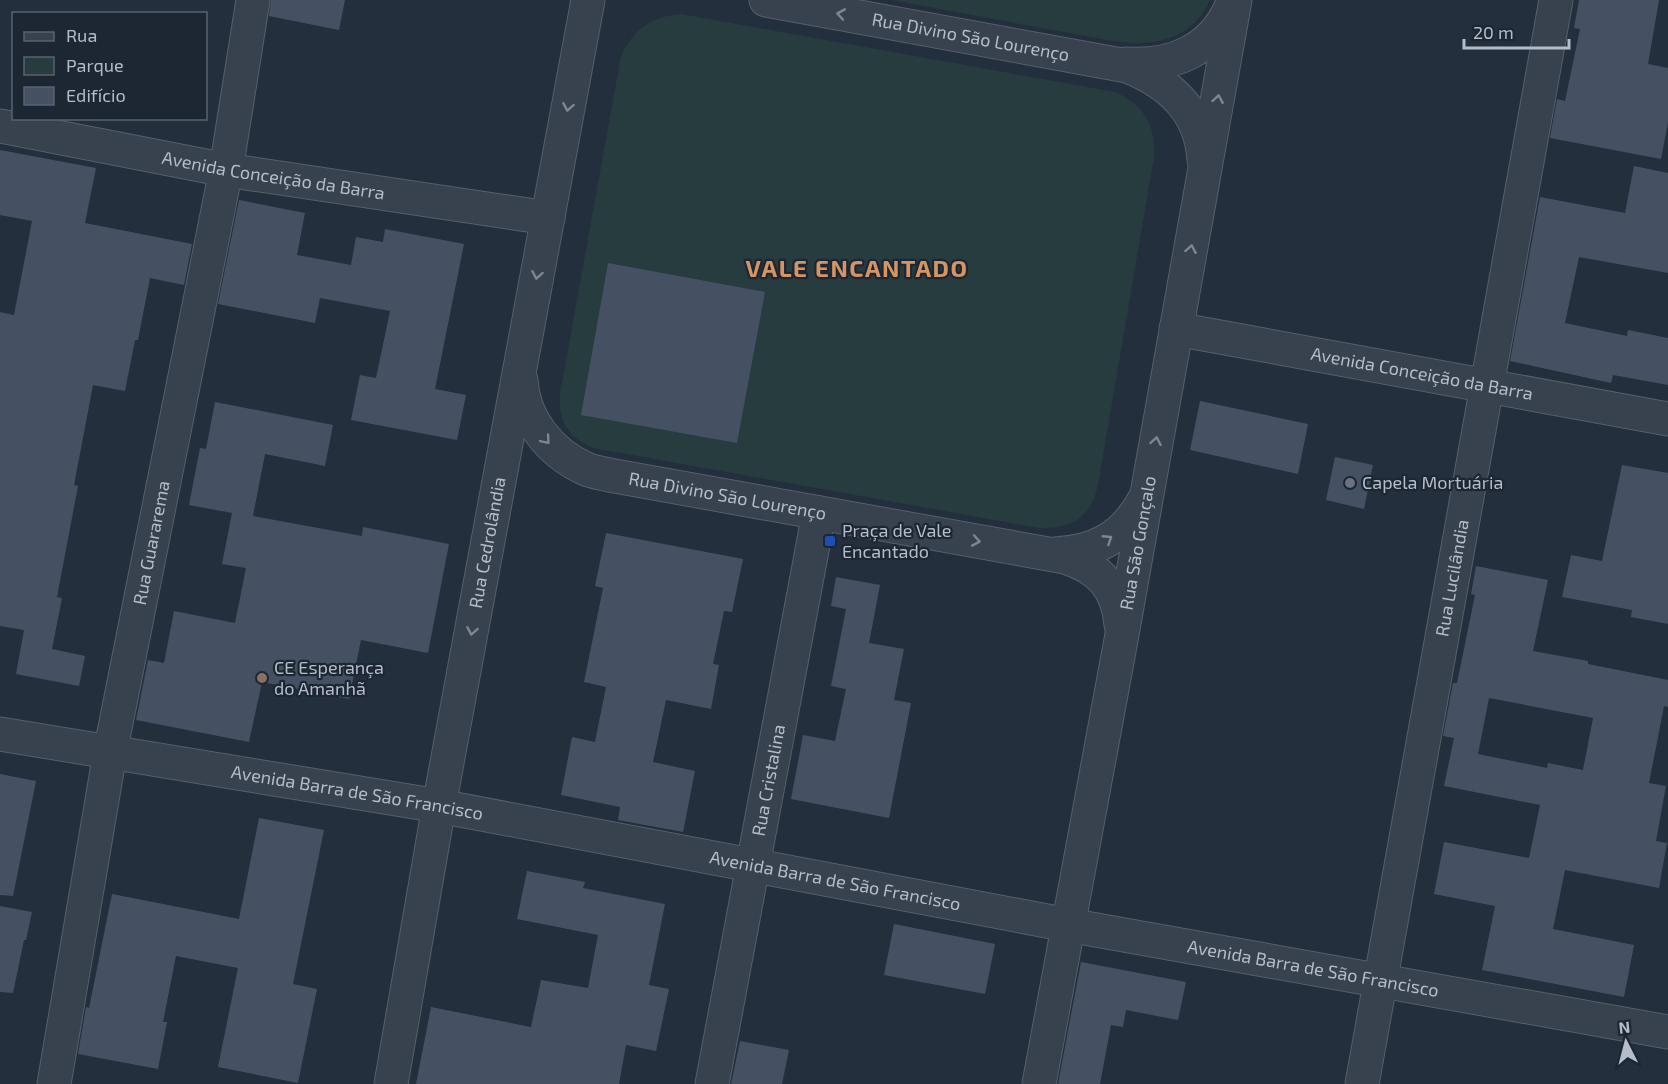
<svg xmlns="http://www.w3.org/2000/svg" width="1668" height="1084" viewBox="0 0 1668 1084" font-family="'Exo 2',sans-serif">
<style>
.green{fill:#263c3f}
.building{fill:#455162;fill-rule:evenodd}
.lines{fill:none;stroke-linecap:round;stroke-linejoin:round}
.street-casing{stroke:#565f6c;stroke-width:35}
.street{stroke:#38414e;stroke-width:33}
.oneway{stroke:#7c8592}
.worship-dot{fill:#6b7280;stroke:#1d2633;stroke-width:2}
.transit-dot{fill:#1a4fb4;stroke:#1d2633;stroke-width:2}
.education-dot{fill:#8d6e63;stroke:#1d2633;stroke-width:2}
.labels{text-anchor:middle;stroke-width:4.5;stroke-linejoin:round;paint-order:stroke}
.street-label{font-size:18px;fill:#b4bcc9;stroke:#1d2633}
.poi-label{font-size:18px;fill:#b4bcc9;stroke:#1d2633;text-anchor:start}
.district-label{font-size:24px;font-weight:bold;letter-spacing:1.5px;fill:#d59563;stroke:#1d2633}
</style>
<rect width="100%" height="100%" fill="#242f3e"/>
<path class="green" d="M891,0H1210C1190,44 1149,47 1107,40Z
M681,14L1115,92C1144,105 1156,125 1154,157L1098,485C1091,517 1072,529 1039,528L593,448C568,437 558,422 560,394L621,56C634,28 651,17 681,14Z"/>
<path class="building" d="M271,0H345L339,30L269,16Z
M1579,0H1659L1648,64L1668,68V122L1661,159L1550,138L1557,99L1565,101L1580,29L1574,28Z
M0,150L96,168L85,223L192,244L184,285L150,278L138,340H135L125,391L93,385L74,485L78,486L57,597L62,598L52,649L85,656L79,686L16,674L24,630L0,626V312L14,315L32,221L0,215Z
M1634,166L1668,173V273L1579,257L1565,323L1627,336L1628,330L1668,338V385L1613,375L1611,383L1510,361L1540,197L1625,213Z
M239,200L305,213L297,255L351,265L356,237L383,242L385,229L464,244L435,389L466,395L457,440L351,420L360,375L376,378L390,311L320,298L315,323L218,304Z
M608,263L765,292L737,443L581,415Z
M1200,401L1308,424L1298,474L1190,450Z
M215,402L333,425L325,466L265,454L253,516L362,536L363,527L449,544L428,653L361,640L349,699L262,682L249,742L136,720L148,660L164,663L174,611L235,623L246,568L222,564L232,513L189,505L200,448L206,449Z
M1335,457L1373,465L1364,509L1326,500Z
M1622,465L1668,473V624L1631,617L1632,610L1562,597L1571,555L1602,561Z
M606,533L743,559L732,612L724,611L713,664L719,665L711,709L666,700L653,762L695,771L683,832L618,820L620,807L561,795L572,737L595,742L606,687L584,682L603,588L595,586Z
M1476,566L1548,580L1533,651L1588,661V664L1668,680V707L1664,706L1649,783L1666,786L1656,841L1667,843L1659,888L1565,870L1553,929L1634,945L1624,997L1482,970L1495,906L1434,894L1444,842L1529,858L1540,805L1444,786L1454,738L1443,736L1453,683H1457L1475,595L1471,594ZM1489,698L1593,718L1583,770L1548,763L1547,768L1478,754Z
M836,577L880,585L869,643L904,649L894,700L911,703L889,818L791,799L803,735L835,741L846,689L831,686L846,609L831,606Z
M0,774L36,781L13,896L0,895Z
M259,818L324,830L293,984L317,989L298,1083L218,1067L238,968L176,956L163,1022H167L158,1069L78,1054L86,1007L89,1008L112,894L239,919Z
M527,871L585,882L583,888L665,904L649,985L669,989L656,1051L626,1045L619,1084H416L431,1007L531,1027L541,980L588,988L598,935L517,919Z
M0,906L32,912L26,940H24L13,993L0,992Z
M894,924L995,944L985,994L884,975Z
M1081,962L1186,982L1178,1020L1126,1010L1123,1027L1111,1025L1100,1084H1058Z
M740,1041L789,1050L782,1084H731Z"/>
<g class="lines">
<defs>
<g id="street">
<path id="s1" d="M766,0L1127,66C1170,83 1201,111 1204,160"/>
<path d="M1126,64C1171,67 1212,51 1231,7"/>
<path id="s2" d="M0,126L226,170L548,218"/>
<path id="s3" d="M1176,329L1668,419"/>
<path id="s4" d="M521,380C523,419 550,453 586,469C593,472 601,473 609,475L1065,557C1100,568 1118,588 1121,625"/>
<path d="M1055,554C1096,552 1124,537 1144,500"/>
<path id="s5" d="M0,734L439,806L1068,925L1668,1032"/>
<path id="s6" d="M54,1084L110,753L226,170L253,0"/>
<path id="s7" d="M391,1084L439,806L588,0"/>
<path id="s8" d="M712,1084L819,513"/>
<path id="s9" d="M1039,1084L1121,640L1235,0"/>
<path id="s10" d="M1362,1084L1556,0"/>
</g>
</defs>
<use href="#street" class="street-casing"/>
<use href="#street" class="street"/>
</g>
<defs><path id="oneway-chevron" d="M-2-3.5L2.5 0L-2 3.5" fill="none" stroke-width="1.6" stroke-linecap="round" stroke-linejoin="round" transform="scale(1.5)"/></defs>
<g class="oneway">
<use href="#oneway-chevron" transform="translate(841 14) rotate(-170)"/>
<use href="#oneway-chevron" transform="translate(1218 99) rotate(-80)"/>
<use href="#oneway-chevron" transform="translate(568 107) rotate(100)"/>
<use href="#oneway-chevron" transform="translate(1191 249) rotate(-80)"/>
<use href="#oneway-chevron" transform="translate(537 275) rotate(100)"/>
<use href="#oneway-chevron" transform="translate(546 440) rotate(50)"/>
<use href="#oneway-chevron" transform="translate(1156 441) rotate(-80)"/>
<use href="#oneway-chevron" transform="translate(1108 539) rotate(-33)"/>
<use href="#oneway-chevron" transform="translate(976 541) rotate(10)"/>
<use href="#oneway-chevron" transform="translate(472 631) rotate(100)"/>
</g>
<circle class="worship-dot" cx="1350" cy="483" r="6"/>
<rect class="transit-dot" x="824" y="535" width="12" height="12" rx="3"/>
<circle class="education-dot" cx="262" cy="678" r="6"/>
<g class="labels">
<g class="street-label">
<text dy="6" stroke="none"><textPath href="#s1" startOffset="208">Rua Divino São Lourenço</textPath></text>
<text dy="6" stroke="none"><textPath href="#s2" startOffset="278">Avenida Conceição da Barra</textPath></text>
<text dy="6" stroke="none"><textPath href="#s3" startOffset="250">Avenida Conceição da Barra</textPath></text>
<text dy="6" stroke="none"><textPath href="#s4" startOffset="260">Rua Divino São Lourenço</textPath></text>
<text dy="6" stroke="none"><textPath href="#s6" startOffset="550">Rua Guararema</textPath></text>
<text dy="6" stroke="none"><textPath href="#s7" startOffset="550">Rua Cedrolândia</textPath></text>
<text dy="6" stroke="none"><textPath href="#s9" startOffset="550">Rua São Gonçalo</textPath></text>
<text dy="6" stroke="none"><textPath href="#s10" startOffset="514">Rua Lucilândia</textPath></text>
<text dy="6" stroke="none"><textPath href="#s8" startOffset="309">Rua Cristalina</textPath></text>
<text dy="6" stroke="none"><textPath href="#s5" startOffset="362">Avenida Barra de São Francisco</textPath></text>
<text dy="6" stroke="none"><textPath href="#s5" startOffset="848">Avenida Barra de São Francisco</textPath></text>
<text dy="6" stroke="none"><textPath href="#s5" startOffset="1334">Avenida Barra de São Francisco</textPath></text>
</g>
<g class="poi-label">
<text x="1362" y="489">Capela Mortuária</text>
<text x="842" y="537">Praça de Vale<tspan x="842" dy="21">Encantado</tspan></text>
<text x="274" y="674">CE Esperança<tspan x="274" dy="21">do Amanhã</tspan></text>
</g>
<g class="district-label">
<text x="857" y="277">VALE ENCANTADO</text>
</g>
</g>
<rect x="12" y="12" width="195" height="108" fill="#1d2633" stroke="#59626f" stroke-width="1.5"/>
<rect x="24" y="32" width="30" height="9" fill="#38414e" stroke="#59626f" stroke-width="1.5"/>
<text x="66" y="42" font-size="18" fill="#b4bcc9">Rua</text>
<rect x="24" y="57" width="30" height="18" fill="#263c3f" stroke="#59626f" stroke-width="1.5"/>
<text x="66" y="72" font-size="18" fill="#b4bcc9">Parque</text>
<rect x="24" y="87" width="30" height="18" fill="#455162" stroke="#59626f" stroke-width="1.5"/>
<text x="66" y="102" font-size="18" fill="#b4bcc9">Edifício</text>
<g transform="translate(1626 1042) rotate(354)" stroke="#1d2633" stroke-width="4.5" paint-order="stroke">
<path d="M0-4.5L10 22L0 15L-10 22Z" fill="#b4bcc9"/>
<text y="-9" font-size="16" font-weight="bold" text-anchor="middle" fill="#b4bcc9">N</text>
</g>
<path d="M1464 39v9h105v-9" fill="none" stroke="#b4bcc9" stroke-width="3"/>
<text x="1473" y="39" font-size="18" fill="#b4bcc9" stroke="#1d2633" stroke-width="4.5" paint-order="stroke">20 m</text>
</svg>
